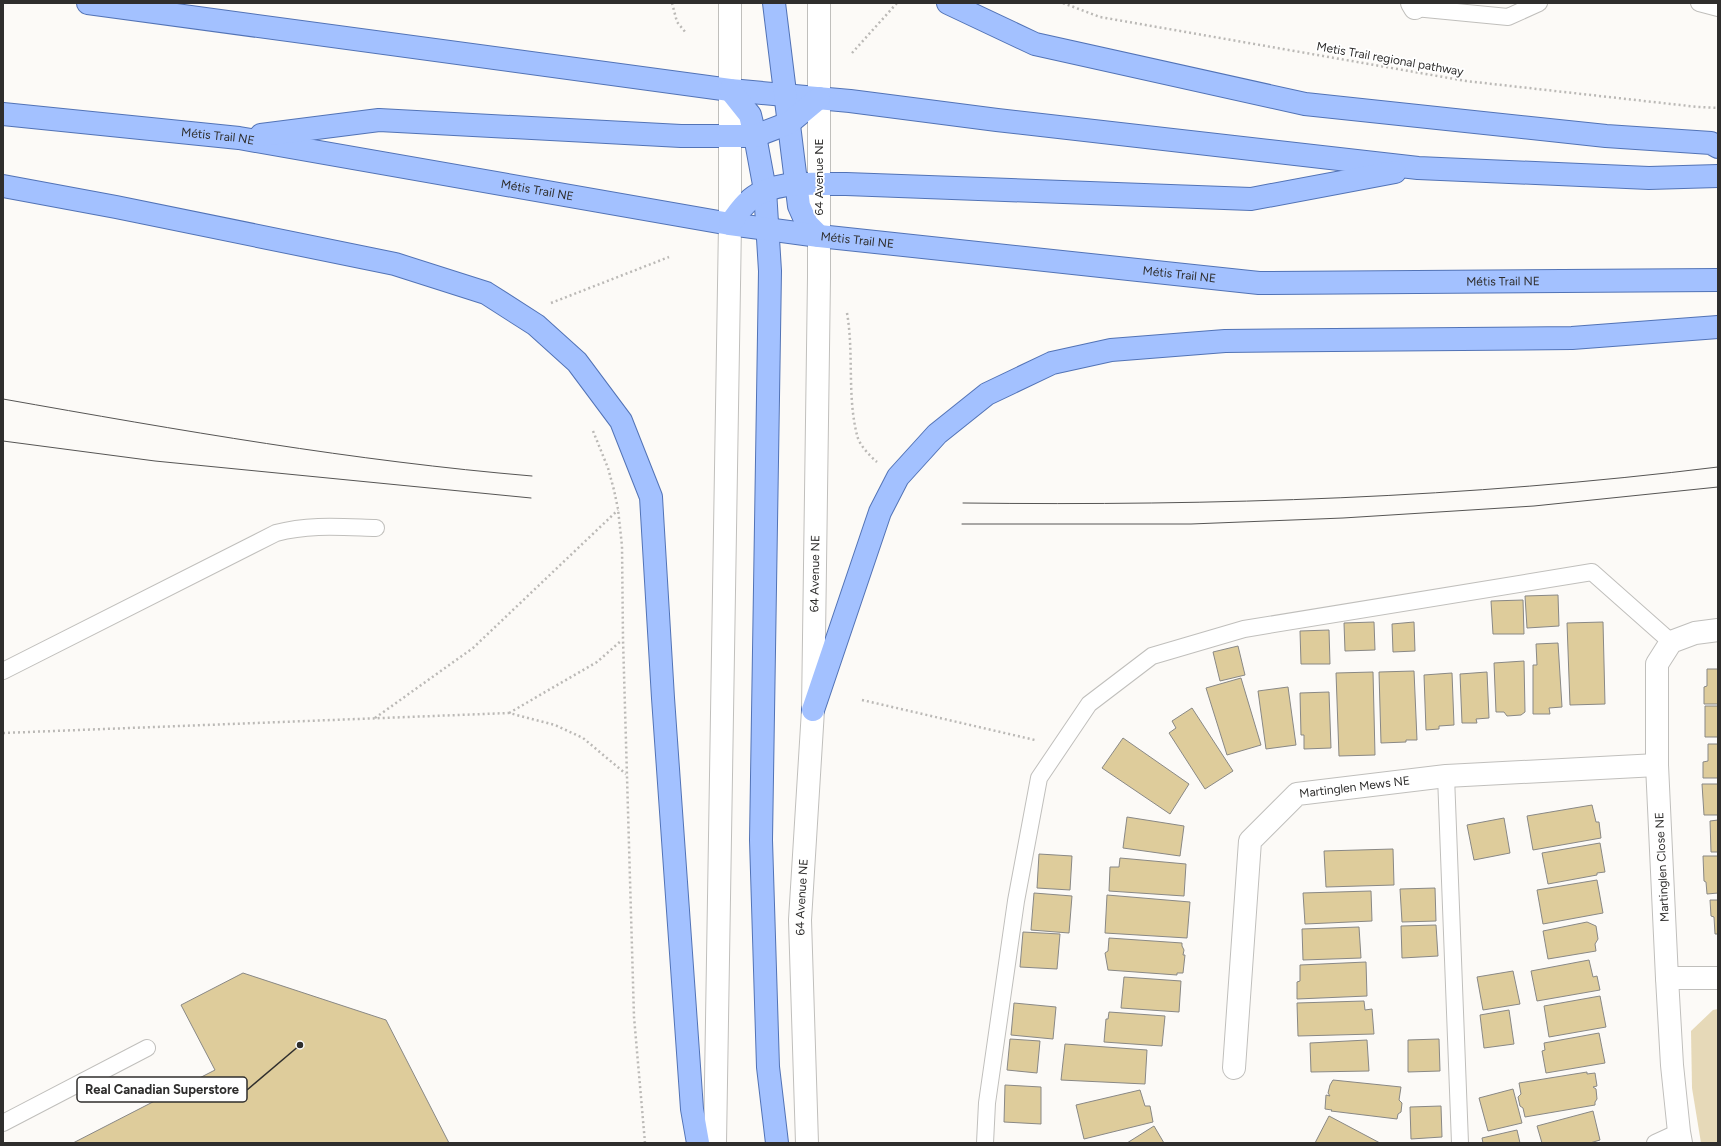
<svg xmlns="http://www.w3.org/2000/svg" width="1721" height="1146" viewBox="0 0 1721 1146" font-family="Figtree,sans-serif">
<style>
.green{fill:#e6d9b8}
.building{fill:#decc9b;stroke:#898885}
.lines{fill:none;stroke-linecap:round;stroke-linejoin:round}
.lane-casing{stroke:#c0bfbc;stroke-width:18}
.street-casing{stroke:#c0bfbc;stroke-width:24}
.secondary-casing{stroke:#c0bfbc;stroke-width:24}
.primary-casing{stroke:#5273b6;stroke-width:24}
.path{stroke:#bbb9b6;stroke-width:2.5;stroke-dasharray:2 3;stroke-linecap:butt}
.lane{stroke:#fff;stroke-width:16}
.street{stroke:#fff;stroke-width:22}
.secondary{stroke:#fff;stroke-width:22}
.primary{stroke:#a3c1ff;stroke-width:22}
.tram{stroke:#565554;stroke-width:1}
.labels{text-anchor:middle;stroke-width:3.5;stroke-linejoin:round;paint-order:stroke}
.street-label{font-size:12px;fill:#2f2e2d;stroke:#fff}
.leader{fill:none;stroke:#2f2e2d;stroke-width:1.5}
.callout-dot{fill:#2f2e2d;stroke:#fff;stroke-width:1.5}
.callout{fill:#fff;stroke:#2f2e2d;stroke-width:1.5}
.callout-label{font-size:13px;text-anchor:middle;font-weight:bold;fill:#2f2e2d}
</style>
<rect width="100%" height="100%" fill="#fcfaf7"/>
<path class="green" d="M1718,1009V1143H1701L1692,1088L1691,1031L1713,1010Z"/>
<path class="building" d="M1558,595L1559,626L1527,628L1525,596Z
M1523,600L1524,634H1493L1491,601Z
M1374,622L1375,650L1345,651L1344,623Z
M1414,622L1415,651L1393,652L1392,624Z
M1603,622L1605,704L1570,705L1567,623Z
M1329,630L1330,664H1301L1300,631Z
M1558,643L1562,707L1549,708L1550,714H1533V665H1537L1536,644Z
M1238,646L1245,675L1220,681L1213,652Z
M1524,661L1525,712L1521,715L1507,716L1504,712H1496L1494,663Z
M1707,669H1718V704H1704V687L1707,686Z
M1414,671L1417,740H1406V742L1381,743L1379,672Z
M1373,672L1375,755L1339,756L1336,673Z
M1487,672L1489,718L1476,719L1477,723H1462L1460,674Z
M1452,673L1454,725L1439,726V729L1426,730L1424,675Z
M1241,678L1261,745L1227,755L1206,688Z
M1288,687L1296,745L1266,749L1258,691Z
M1329,692L1331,748L1304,749V735H1301L1300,693Z
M1705,706H1718V737H1705Z
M1192,708L1233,771L1205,789L1169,733L1176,728L1172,721Z
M1123,738L1189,784L1170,814L1102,768Z
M1708,744H1718V778H1703V762L1708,761Z
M1702,784H1718V815H1704Z
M1592,805L1596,822H1599L1601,838L1533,850L1527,816Z
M1127,817L1184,826L1180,856L1123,848Z
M1504,818L1510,853L1474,860L1467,825Z
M1718,820V852H1711L1710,821Z
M1600,843L1605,872L1597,873V875L1548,884L1542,853Z
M1393,849L1394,885L1326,887L1324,851Z
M1039,854L1072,856L1070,890L1037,888Z
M1703,856H1718V893L1707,894L1706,882L1704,881Z
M1120,858L1186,864L1184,896L1109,891L1110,867H1119Z
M1597,880L1603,913L1543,924L1537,890Z
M1435,888L1436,921L1402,922L1400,889Z
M1371,891L1372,921L1305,924L1303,893Z
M1034,893L1072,896L1069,933L1031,930Z
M1107,895L1190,902L1187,938L1105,933Z
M1710,900H1718V934H1715L1714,917L1711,916Z
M1587,922L1596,926L1598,939L1595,944L1596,951L1548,959L1543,931Z
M1436,925L1438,956L1402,958L1401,926Z
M1359,927L1361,958L1303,960L1302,929Z
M1023,932L1060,934L1057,969L1020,967Z
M1109,938L1182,943V946L1184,950L1183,955H1185L1183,973H1177V975L1108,970L1105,953L1108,951Z
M1589,960L1593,977L1597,976L1600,990L1537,1001L1531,971Z
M1366,962L1367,996L1297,999V982L1300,981V965Z
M1513,971L1520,1004L1483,1010L1477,977Z
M243,973L386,1020L449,1143H73L215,1070L181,1005Z
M1124,977L1181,981L1179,1012L1121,1008Z
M1600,996L1606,1027L1549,1037L1544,1006Z
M1364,1001L1365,1010L1372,1009L1374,1034L1298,1036L1297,1003Z
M1014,1003L1056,1007L1053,1039L1011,1035Z
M1509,1010L1514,1044L1484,1048L1480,1015Z
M1109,1012L1165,1016L1162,1046L1104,1042L1106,1019H1108Z
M1599,1033L1605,1063L1546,1073L1542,1051L1545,1050L1544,1043Z
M1010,1039L1040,1041L1037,1073L1007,1070Z
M1439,1039L1440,1071L1408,1072V1040Z
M1367,1040L1369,1071L1311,1072L1310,1043Z
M1065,1044L1147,1050L1145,1084L1061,1080Z
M1587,1072V1074L1595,1073L1597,1086L1593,1087L1596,1089L1597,1099L1595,1102V1105L1525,1117L1523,1108L1520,1106L1518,1097L1521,1094L1519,1083Z
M1333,1080L1401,1087L1399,1100L1402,1103L1401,1112L1398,1114L1397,1119L1331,1111L1332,1110L1325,1109L1326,1095L1330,1096L1328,1093L1330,1085Z
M1005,1085L1041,1087V1124L1004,1122Z
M1513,1089L1522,1123L1488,1131L1479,1098Z
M1140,1090L1145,1106H1150L1153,1122L1084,1139L1076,1105Z
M1441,1106L1442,1137L1411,1139L1410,1107Z
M1593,1111L1600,1140L1590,1143H1542L1537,1126Z
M1329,1116L1380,1143H1315Z
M1154,1126L1164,1143H1127Z
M1517,1130L1520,1143H1483L1482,1138Z"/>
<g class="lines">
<defs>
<path id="lane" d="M1699,3L1718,8
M1415,8L1508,17L1539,3
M3,671L276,533C309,524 342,527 376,528
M1446,776L1460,1143
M3,1123L147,1048
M985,1143L987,1103L1016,901L1039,778L1089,704L1152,656L1244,629L1592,572L1671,642
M1655,1143L1679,1132"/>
<g id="street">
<path d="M1412,3L1415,8"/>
<path d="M1667,978H1718"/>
<path id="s1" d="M1234,1068L1250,841L1297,794L1446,776L1657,765"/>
<path d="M1681,1143L1679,1132L1672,1065L1667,978L1657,765V664L1671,642L1695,633L1718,630"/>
</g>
<g id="secondary">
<path d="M715,1143L730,224V3"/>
<path id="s2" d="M807,1143L800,920L813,710L819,277V3"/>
</g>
<g id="primary">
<path d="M88,3L730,90L850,101L997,120L1418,168L1649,178L1718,176"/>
<path d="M774,3L799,206L807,224L819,236"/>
<path d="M948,3L1035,44L1305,104L1606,136L1711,143L1718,147"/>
<path d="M730,90L750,115L755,136L765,190L770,271L761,840L768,1067L777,1143"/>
<path id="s3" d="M3,114L239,138L730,224L819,236L1259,283L1718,280"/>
<path d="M261,135L379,120L681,136H755L789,123L819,98"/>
<path d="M3,186L116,207L395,264L486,293L536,325L577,362L621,421L651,497L663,698L692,1109L698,1143"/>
<path d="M730,224C736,216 742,206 750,200C776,178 814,185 846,184L1251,199L1395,172"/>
<path d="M813,710L880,512L898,477L937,434L987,394L1052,363L1111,350L1225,341L1572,338L1718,327"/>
</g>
</defs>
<use href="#lane" class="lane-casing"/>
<use href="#street" class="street-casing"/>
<use href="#secondary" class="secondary-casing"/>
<use href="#primary" class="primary-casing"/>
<path class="path" d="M672,3L677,22L686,33
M1063,3L1100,17L1466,81L1698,107L1718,108
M852,53L897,3
M551,303L669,257
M847,313C854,353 847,396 857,435C859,445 870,456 877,462
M593,431L608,468L614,490L618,509L622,546L623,639L634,1017L645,1143
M862,700L1035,740
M509,713L597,662L622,640
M375,718L473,648L618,510
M3,733L509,713L555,725L583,738L626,774"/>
<use href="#lane" class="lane"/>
<use href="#street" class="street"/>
<use href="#secondary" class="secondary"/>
<use href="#primary" class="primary"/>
<path class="tram" d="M3,399C178,430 354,461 532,476
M3,441L155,461L531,498
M963,503C1215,506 1467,498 1718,467
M962,524H1191L1343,518L1534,506L1718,487"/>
</g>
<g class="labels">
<g class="street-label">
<text transform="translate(1390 59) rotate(10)" y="4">Metis Trail regional pathway</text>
<text dy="4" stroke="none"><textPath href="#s3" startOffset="216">Métis Trail NE</textPath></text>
<text transform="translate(819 177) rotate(-90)" y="4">64 Avenue NE</text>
<text dy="4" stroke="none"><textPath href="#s3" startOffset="540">Métis Trail NE</textPath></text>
<text dy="4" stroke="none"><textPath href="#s3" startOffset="864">Métis Trail NE</textPath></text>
<text dy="4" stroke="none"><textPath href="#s3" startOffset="1188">Métis Trail NE</textPath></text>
<text dy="4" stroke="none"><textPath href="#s3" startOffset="1512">Métis Trail NE</textPath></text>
<text dy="4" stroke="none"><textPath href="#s2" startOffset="570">64 Avenue NE</textPath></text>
<text dy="4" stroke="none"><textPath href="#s1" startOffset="352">Martinglen Mews NE</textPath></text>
<text transform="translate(1662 867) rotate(-93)" y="4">Martinglen Close NE</text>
<text dy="4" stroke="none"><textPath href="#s2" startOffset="246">64 Avenue NE</textPath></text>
</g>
</g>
<path class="leader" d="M300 1045L247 1090"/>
<circle class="callout-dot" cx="300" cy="1045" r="4"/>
<rect class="callout" x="77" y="1077" width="170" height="25" rx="4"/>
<g class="callout-label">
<text x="162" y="1094">Real Canadian Superstore</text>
</g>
<rect width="1721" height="1146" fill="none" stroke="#2f2e2d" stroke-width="8"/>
</svg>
